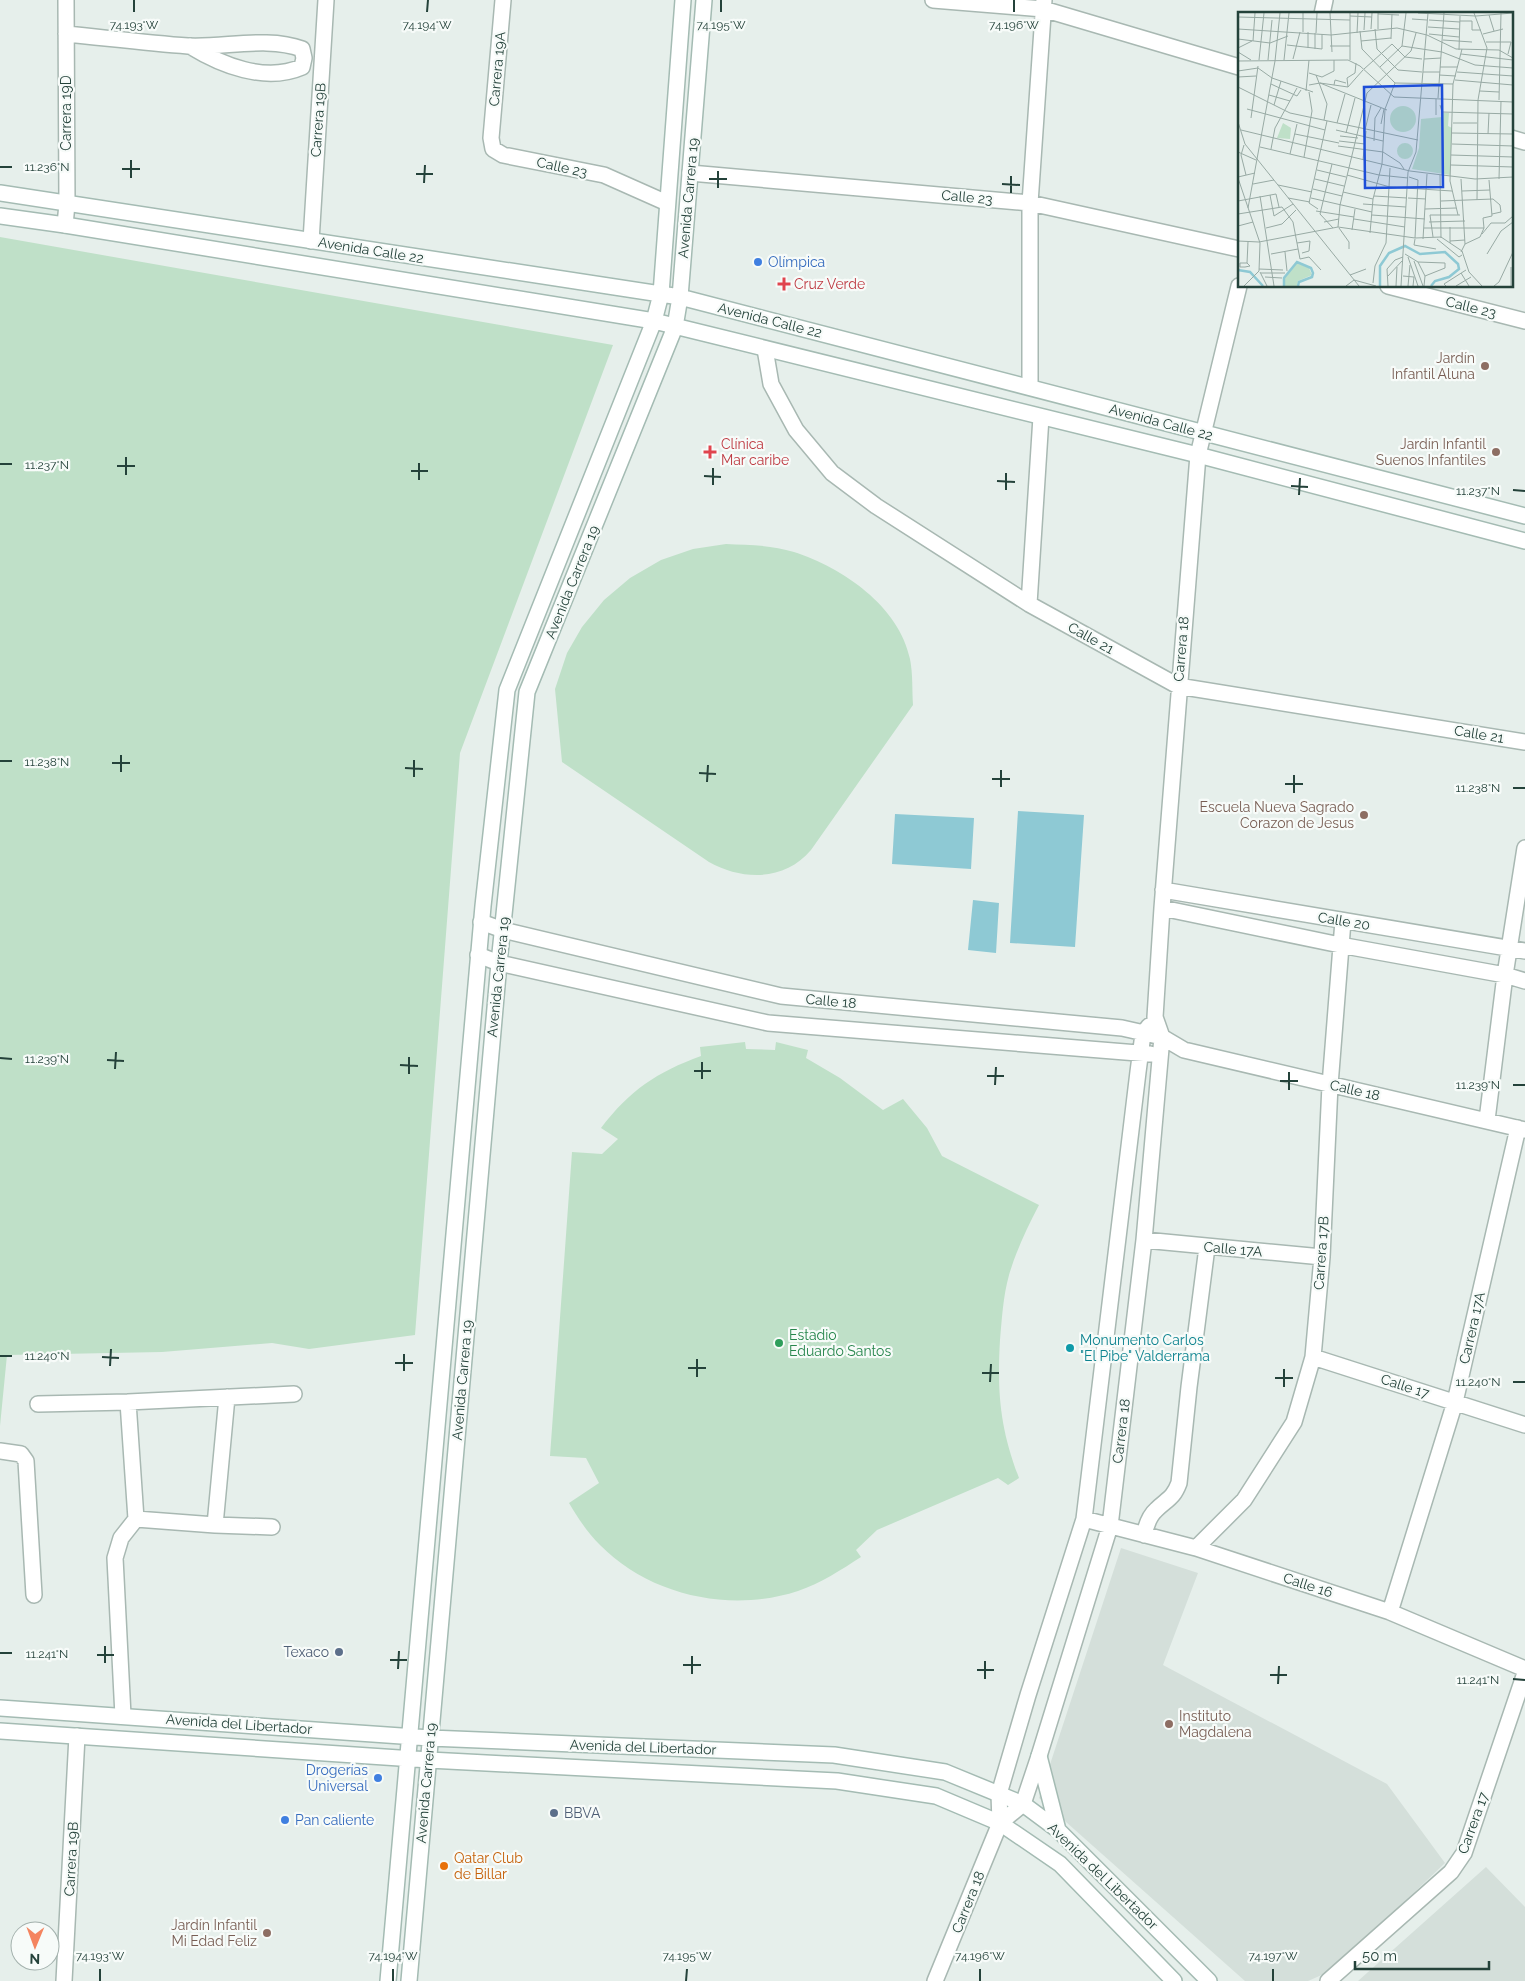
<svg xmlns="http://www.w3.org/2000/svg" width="1525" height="1981" viewBox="0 0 1525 1981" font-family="Raleway,sans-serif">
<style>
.built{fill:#d4dfda}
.green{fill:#bfe0c8}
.water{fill:#8ec9d4}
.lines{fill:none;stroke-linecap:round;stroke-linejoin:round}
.street-casing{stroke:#a8b8b2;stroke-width:18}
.secondary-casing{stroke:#a4bbb3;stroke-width:18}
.street{stroke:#fff;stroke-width:15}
.secondary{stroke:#fff;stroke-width:15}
.ticks{fill:none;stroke:#24423a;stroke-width:2}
.shop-dot{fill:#3f7fe0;stroke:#f7fbf9;stroke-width:2}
.health-dot{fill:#e0444e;stroke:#f7fbf9;stroke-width:2}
.education-dot{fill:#8d6e63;stroke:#f7fbf9;stroke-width:2}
.leisure-dot{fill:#2e9e5b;stroke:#f7fbf9;stroke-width:2}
.culture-dot{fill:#0f9aa8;stroke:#f7fbf9;stroke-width:2}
.service-dot{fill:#5c6f8a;stroke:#f7fbf9;stroke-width:2}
.food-dot{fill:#e8710a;stroke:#f7fbf9;stroke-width:2}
.labels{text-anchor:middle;stroke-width:4.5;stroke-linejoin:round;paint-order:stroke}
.street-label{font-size:14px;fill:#24423a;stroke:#f7fbf9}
.shop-label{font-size:14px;fill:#366cbe;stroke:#f7fbf9;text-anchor:start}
.health-label{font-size:14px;fill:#be3a42;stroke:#f7fbf9;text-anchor:start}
.education-label{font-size:14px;fill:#785e54;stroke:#f7fbf9;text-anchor:end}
.leisure-label{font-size:14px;fill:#27864d;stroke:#f7fbf9;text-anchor:start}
.culture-label{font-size:14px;fill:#0d838f;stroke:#f7fbf9;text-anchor:start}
.service-label{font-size:14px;fill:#4e5e75;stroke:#f7fbf9;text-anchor:end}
.food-label{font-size:14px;fill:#c56008;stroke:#f7fbf9;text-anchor:start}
.inset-river{fill:none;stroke:#8ec9d4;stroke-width:2.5}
.inset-road{fill:none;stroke:#98aaa4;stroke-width:1}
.view{fill:#1d4ed8;fill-opacity:0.15;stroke:#1d4ed8;stroke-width:2.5}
.inset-edge{fill:none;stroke:#24423a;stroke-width:2.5}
.ticks-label{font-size:12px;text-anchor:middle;fill:#24423a;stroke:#f7fbf9;stroke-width:4.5;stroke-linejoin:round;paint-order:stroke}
</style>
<rect width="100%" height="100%" fill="#e6efeb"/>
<path class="built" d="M1121,1548L1198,1573L1163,1665L1387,1784L1445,1863L1333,1970L1308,1981H1245L1039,1798Z
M1486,1867L1525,1907V1981H1358Z"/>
<path class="green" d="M0,237L613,345L460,753L415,1335L309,1349L272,1343L162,1352L7,1355L0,1426Z
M726,544C749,545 772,545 794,552C843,568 899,606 910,659C913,674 912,690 913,705L811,850C785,881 743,881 709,862L562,762L555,689L567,653L582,627L604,600L630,578L661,560L693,549Z
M745,1042L746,1049L775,1050L776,1042L808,1050L806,1058L840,1078L883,1110L903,1099L927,1128L942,1156L1039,1205C1027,1228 1016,1251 1009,1275C1003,1297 1002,1318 1000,1340C997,1393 1000,1428 1019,1478L1008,1485L998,1478L877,1530L856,1550L861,1557C841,1570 821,1583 798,1591C731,1613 650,1596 600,1545C587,1532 578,1518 569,1503L599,1483L586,1458L550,1456L572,1152L602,1154L618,1139L601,1128C630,1090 657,1072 701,1056L700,1047Z"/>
<path class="water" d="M1018,811L1084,815L1075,947L1010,943Z
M895,814L974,818L971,869L892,864Z
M973,900L999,903L996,953L968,950Z"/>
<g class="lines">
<defs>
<path id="street" d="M503,0L491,138L493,149L503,155L604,175L667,203
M933,0L1043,9L1239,67
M1322,14L1325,0
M66,34C107,38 147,43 188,46C224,48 268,36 302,49L304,58L302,67C265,83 221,65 190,46
M1511,138L1525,142
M690,173L1030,203L1239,249
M65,225L67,204L66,0
M311,241L326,0
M1388,286L1525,321
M765,349L771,384L796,430L832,473L876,506L1029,604L1178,686L1525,742
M1030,387V203L1044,0
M1029,604L1041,417
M1163,890L1525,951
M1162,908L1340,945L1505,975L1525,981
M481,922L503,930L781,996L1122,1028L1162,1037L1184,1050L1525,1130
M478,955L499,963L768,1023L1150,1054
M1487,1120L1505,975L1525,848
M1144,1240L1322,1257
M1313,1357L1525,1425
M38,1404L128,1402L294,1394
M0,1451L21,1454L26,1461L34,1595
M136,1519L215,1525L272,1527
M1084,1519L1196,1548L1390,1612L1525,1669
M215,1525L227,1397
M1144,1535C1146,1526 1149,1516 1156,1510C1167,1499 1173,1499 1179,1483L1189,1387L1207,1247
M1196,1548L1244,1500L1294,1422L1313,1357L1322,1257L1330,1085L1343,921
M1390,1612L1455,1402L1518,1128
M123,1716L115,1558L121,1538L136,1519L128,1402
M1000,1823L1023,1804L1039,1756L1110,1526L1144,1240L1162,1037L1155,1017L1162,908L1198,455L1239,286
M64,1981L77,1736
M935,1981L1000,1823L999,1794L1028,1695L1084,1519L1138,1072L1143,1034L1149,1026
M1328,1981L1451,1872L1464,1853L1525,1673"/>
<path id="secondary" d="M0,193L680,297L1525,516
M0,216L65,225L654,321L1198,455L1525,541
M0,1708L430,1738L834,1755L945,1772L1023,1804L1058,1830L1209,1981
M0,1731L429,1760L837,1781L936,1796L1000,1823L1060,1864L1174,1981
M1039,1756L1058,1830
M388,1981L483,906L507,690L654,321L661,294L683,0
M409,1981L499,963L527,692L675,327L680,297L704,0"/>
</defs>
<use href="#street" class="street-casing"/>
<use href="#secondary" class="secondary-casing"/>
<use href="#street" class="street"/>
<use href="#secondary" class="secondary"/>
</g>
<path class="ticks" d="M134,12V0M427,12L428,0M721,12V0M1014,12V0M0,167H12M122,169H140M416,174H433M131,178V160M709,179H727M424,183L425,165M1002,184L1020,185M718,188V171M1011,193V176M0,464H12M117,466H135M411,471H428M126,475V457M704,476L721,477M419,480V463M997,481L1015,482M713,485V468M1291,486L1308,487M1006,490V473M1513,490L1525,491M1299,495L1300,478M0,761H12M112,763H130M405,768L423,769M121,772V755M699,773L716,774M414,777V760M992,779H1010M707,782L708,765M1285,784H1303M1001,787V770M1513,788H1525M1294,793V775M0,1058L12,1059M107,1060L124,1061M400,1065L418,1066M115,1069L116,1052M694,1071H711M409,1074V1057M987,1076H1004M702,1079V1062M1280,1081H1298M995,1085L996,1067M1513,1085H1525M1289,1090V1072M0,1356H12M102,1357L119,1358M395,1363H413M110,1366L111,1349M688,1368H706M404,1371V1354M982,1373H999M697,1377V1359M1275,1378H1293M990,1382L991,1364M1513,1382H1525M1284,1387V1369M0,1653H12M97,1655H114M390,1660H407M105,1663V1646M683,1665H701M398,1669L399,1651M977,1670H994M692,1674V1656M1270,1675H1287M985,1679V1661M1513,1679L1525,1680M1278,1684L1279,1666M100,1981V1969M393,1981V1969M686,1981L687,1969M980,1981V1969M1273,1981V1969"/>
<g class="shop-dot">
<circle cx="758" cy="262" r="5"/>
<circle cx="378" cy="1778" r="5"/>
<circle cx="285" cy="1820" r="5"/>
</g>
<g class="health-dot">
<path d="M781.5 276.5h5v5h5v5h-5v5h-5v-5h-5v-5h5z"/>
<path d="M707.5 444.5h5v5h5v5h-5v5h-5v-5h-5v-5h5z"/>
</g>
<g class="education-dot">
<circle cx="1485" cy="366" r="5"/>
<circle cx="1496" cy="452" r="5"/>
<circle cx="1364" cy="815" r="5"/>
<circle cx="1169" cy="1724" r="5"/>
<circle cx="267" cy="1933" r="5"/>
</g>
<circle class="leisure-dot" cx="779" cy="1343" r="5"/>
<circle class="culture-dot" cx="1070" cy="1348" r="5"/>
<g class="service-dot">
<circle cx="339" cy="1652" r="5"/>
<circle cx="554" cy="1813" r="5"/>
</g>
<circle class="food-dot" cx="444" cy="1866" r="5"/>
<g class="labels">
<g class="street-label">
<text transform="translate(497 69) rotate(-85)" y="5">Carrera 19A</text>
<text transform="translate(66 113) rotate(-90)" y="5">Carrera 19D</text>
<text transform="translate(318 120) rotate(-86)" y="5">Carrera 19B</text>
<text transform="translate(562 167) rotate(12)" y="5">Calle 23</text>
<text transform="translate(967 197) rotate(5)" y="5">Calle 23</text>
<text transform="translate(688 198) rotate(-85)" y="5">Avenida Carrera 19</text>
<text transform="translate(371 250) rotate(9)" y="5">Avenida Calle 22</text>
<text transform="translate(1471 307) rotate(14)" y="5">Calle 23</text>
<text transform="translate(770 320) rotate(14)" y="5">Avenida Calle 22</text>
<text transform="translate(1161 422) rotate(15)" y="5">Avenida Calle 22</text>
<text transform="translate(572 582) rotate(-68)" y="5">Avenida Carrera 19</text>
<text transform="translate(1091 638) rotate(29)" y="5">Calle 21</text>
<text transform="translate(1181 649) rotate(-85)" y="5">Carrera 18</text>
<text transform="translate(1479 734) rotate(9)" y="5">Calle 21</text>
<text transform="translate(1344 921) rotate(9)" y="5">Calle 20</text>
<text transform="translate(498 977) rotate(-84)" y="5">Avenida Carrera 19</text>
<text transform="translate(831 1001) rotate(5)" y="5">Calle 18</text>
<text transform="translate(1355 1090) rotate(13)" y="5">Calle 18</text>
<text transform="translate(1233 1249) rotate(5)" y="5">Calle 17A</text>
<text transform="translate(1321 1253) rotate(-86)" y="5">Carrera 17B</text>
<text transform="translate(1472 1328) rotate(-77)" y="5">Carrera 17A</text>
<text transform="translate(462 1380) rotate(-85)" y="5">Avenida Carrera 19</text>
<text transform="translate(1405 1386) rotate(18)" y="5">Calle 17</text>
<text transform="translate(1121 1431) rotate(-83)" y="5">Carrera 18</text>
<text transform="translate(1308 1585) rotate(18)" y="5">Calle 16</text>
<text transform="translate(239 1724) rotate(4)" y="5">Avenida del Libertador</text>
<text transform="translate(643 1747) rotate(2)" y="5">Avenida del Libertador</text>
<text transform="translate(426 1783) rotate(-85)" y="5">Avenida Carrera 19</text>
<text transform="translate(1473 1823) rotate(-70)" y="5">Carrera 17</text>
<text transform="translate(71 1859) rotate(-87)" y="5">Carrera 19B</text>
<text transform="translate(1103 1876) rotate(44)" y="5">Avenida del Libertador</text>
<text transform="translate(968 1902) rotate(-68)" y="5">Carrera 18</text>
</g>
<g class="shop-label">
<text x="768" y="267">Olímpica</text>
<text x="368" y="1775" text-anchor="end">Drogerías<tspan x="368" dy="16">Universal</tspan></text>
<text x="295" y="1825">Pan caliente</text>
</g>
<g class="health-label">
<text x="794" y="289">Cruz Verde</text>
<text x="721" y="449">Clínica<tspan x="721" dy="16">Mar caribe</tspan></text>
</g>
<g class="education-label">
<text x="1475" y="363">Jardín<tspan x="1475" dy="16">Infantil Aluna</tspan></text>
<text x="1486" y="449">Jardín Infantil<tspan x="1486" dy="16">Suenos Infantiles</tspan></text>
<text x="1354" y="812">Escuela Nueva Sagrado<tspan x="1354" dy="16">Corazon de Jesus</tspan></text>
<text x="1179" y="1721" text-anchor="start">Instituto<tspan x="1179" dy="16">Magdalena</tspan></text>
<text x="257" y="1930">Jardín Infantil<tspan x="257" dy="16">Mi Edad Feliz</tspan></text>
</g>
<g class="leisure-label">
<text x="789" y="1340">Estadio<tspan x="789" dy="16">Eduardo Santos</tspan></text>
</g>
<g class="culture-label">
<text x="1080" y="1345">Monumento Carlos<tspan x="1080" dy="16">"El Pibe" Valderrama</tspan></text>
</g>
<g class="service-label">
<text x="329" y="1657">Texaco</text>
<text x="564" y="1818" text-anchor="start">BBVA</text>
</g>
<g class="food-label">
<text x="454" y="1863">Qatar Club<tspan x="454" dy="16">de Billar</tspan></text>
</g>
</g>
<g transform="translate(1238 12)">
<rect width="275" height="275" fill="#e6efeb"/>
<path d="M152 107a13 13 0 1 1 26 0a13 13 0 1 1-26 0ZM204,101H211L210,114L214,116L212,163L174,157L181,136L183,107L204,105ZM45,111L53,116L52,127L39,126ZM159 139a8 8 0 1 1 16 0a8 8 0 1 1-16 0ZM59,251L71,256L74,263L60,269L59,274H47V266Z" fill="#bfe0c8"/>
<path class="inset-river" d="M0,258L12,260L25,274M46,274V266L59,250L73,256L75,261L74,265L61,270L60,274M142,274V254L151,241L167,234L182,242L207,240L220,252L221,257L211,265L197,269L193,274"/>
<path class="inset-road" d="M92,1L94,40M112,1V48M180,1L238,4L275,1M236,1L249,36L240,88L239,188M140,2L161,3M251,3L256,19M112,4L134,5M0,5L112,8M174,7L189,8M191,8L222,10M222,9H234V18H243M190,15L221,17M0,17L93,23L159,16L189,23L218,37L261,38L275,46M133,17L134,1M137,17L139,37M140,17V1M126,18L127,1M122,19L124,37M65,20V1M77,21V37M78,21L79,1M119,21L120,1M191,22L221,25M245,22L265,17M0,27L32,31L50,24M153,27L154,2M205,28L234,30M15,29L17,1M123,29L153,26M248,30H273L270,42M154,32L167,45L184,47M49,33L84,37V22M92,34H112M164,34L204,40L237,53L275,56M0,36L14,29M70,36V20M124,37L157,71L215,72M139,37L160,58L184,60M221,38L222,4M0,40L13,48M223,42L275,48M55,47L62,20M186,47L203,46M21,48L26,1M30,48L34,8M46,48L51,1M0,49L110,48L122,54L156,85L275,90M142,55L164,34L168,1M202,55H219M126,57L154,32M0,59L20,56L34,66L75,80M185,60H202M219,60L275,64M71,61L84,65L96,59V48M78,63L89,92L86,108M201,63L218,64M0,65L18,64M217,68L275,73M82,71L149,98M33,72L59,84L63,78M71,73L82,71L110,75L125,58M96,73L97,68L108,71M0,75L52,101L180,128M110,75L109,66L117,61L118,51M68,79L71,48M242,79L261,80M31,83L52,89M200,86L206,1M198,87V103M261,88L263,1M36,93L43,69M202,93L204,100L275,102M9,97L87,118M13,106L20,54M0,110L7,132L121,274M99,111L107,82M215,111H239M143,112L146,97M3,118L172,159L237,167L275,165M98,118L145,129M127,118L133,93M108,121L117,86M214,121L275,122M57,122L101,131M250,122L251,101M102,124L120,126M101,129L127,132M136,129L137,106L143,96M214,132L275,134M6,133L3,143L8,163M100,134L145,140L162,151L166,157M22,135L141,163L170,166M33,137L37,116L59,76M0,140L18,148M52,142L59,112M213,143L275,145M66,145L74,99L71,80M125,148L128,119M94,152L82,202L95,216M213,153L275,155M79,158L108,165M109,163L152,175L214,179M202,163L203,226M0,165L17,161M171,165L180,168L177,226M0,166L22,231L21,259L6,274M77,167L106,174M261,167L263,89M15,172L36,168M40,173L74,180M75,177L104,184M224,179L252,178M105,180L135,187M32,183L36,204L55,192M22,184L36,274M136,184L169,186M50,186L72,190M73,186L134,200M170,186L188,187M0,189L38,182L41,195M203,189L255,187L262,193L263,200L254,202M125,192L168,195M10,196L37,49L42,1M80,197L71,191L89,109M187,197L218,196M78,199L116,205M0,202L44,195L55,210L62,247L71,245L83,258M134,203L187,207M220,203L212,169L215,72L224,37M116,207L167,215M86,210L101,207M191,210L227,209M0,214L15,210M100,215L102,193L129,81L173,39L178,21M212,215V231M28,216L44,212L58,198M101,216L111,230V237M186,216H246M114,218L117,197M132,221L135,187L144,152L147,97L157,71M244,222L253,211H267L275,204M195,225L192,203H222M177,227L176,233L198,237M185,227L189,162M199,227L221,245L224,243M0,229L21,230L100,215L177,226L203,225L224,239L231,260L244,274M212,229L227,228M59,231L72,229L71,239L64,241M227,232L242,225L246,216L245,206L254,204L251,168M47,240L49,259M223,240L227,232L223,167M33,242L60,237M167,242L180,250L207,251V256L187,264L186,274M249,242L263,219L275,210M170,245L180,274M176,249L185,274M180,250L187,264M7,255L12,254L9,251L10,230M7,255H2V251H9M21,257L45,258M22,260L29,274M23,261H47M223,261L231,274M112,263L128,257M150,264L164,249M165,264L176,265L175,274M27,265L44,266M135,271L137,254L148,231L152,156M108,274L116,268L138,274M150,274L149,257L157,248L165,245M158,274L159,255M163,274L170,160L178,140L190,1M170,274L172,253M208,274L206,272L228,258M218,274L233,265M256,274L261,270L275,240M273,274V255"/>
<path class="view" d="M204,73L205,175L127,176L126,75Z"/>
<rect width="275" height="275" class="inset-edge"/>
</g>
<g class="ticks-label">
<text x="134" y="29">74.193°W</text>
<text x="427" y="29">74.194°W</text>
<text x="721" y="29">74.195°W</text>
<text x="1014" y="29">74.196°W</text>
<text x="47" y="171">11.236°N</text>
<text x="47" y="469">11.237°N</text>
<text x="1478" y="495">11.237°N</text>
<text x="47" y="766">11.238°N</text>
<text x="1478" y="792">11.238°N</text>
<text x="47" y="1063">11.239°N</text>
<text x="1478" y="1089">11.239°N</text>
<text x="47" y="1360">11.240°N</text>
<text x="1478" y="1386">11.240°N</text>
<text x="47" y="1658">11.241°N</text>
<text x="1478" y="1684">11.241°N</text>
<text x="100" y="1960">74.193°W</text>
<text x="393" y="1960">74.194°W</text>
<text x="687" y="1960">74.195°W</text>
<text x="980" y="1960">74.196°W</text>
<text x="1273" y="1960">74.197°W</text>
</g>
<g transform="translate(35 1946) rotate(181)"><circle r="24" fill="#f7fbf9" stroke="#a3b1ad"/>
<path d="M0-4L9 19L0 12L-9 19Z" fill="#f4845f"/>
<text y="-8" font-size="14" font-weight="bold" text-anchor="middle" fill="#24423a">N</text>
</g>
<path d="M1355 1961v8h134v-8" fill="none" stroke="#24423a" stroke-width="2.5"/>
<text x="1362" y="1961" font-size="15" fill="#24423a" stroke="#f7fbf9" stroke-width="4" paint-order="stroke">50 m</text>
</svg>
